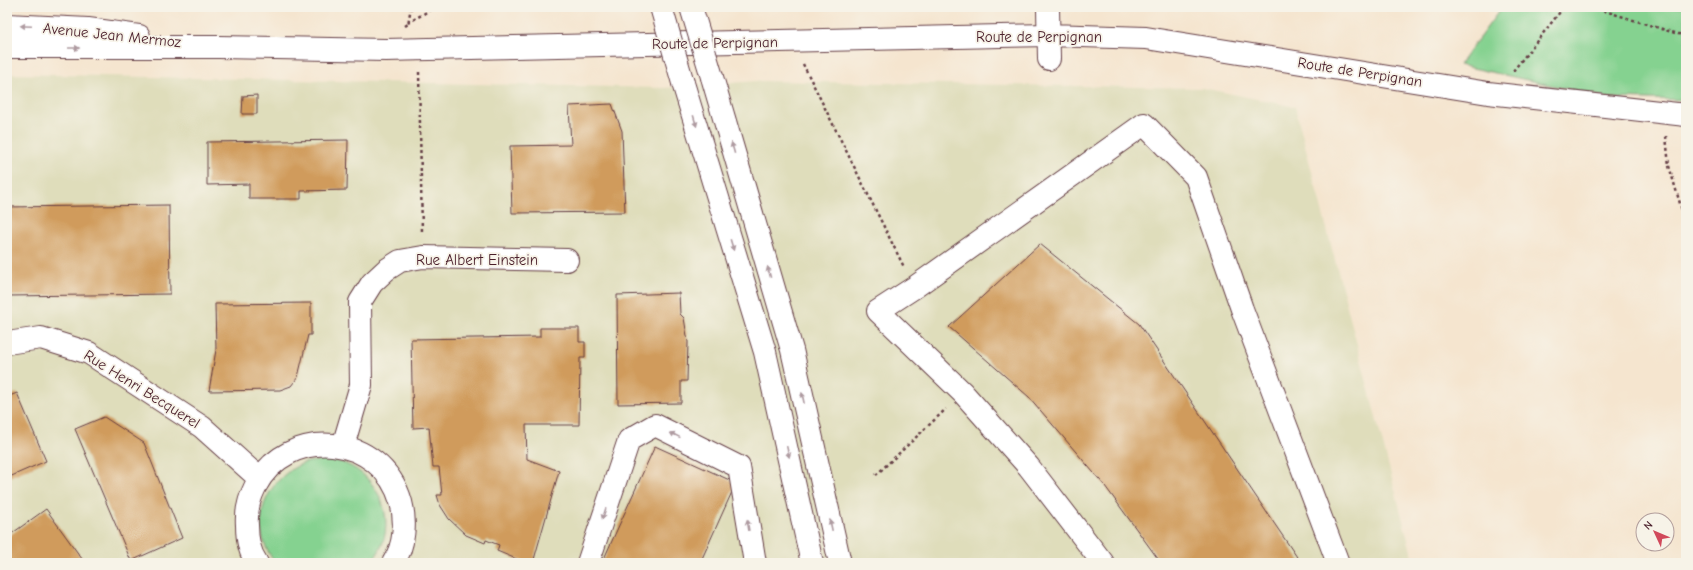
<svg xmlns="http://www.w3.org/2000/svg" width="1693" height="570" viewBox="0 0 1693 570" font-family="'Comic Neue',sans-serif">
<style>
.built{fill:#dfddbb}
.green{fill:#85d290;stroke:#68785e}
.building{fill:#d09b5c}
.lines{fill:none;stroke-linecap:round;stroke-linejoin:round}
.minor-casing{stroke:#643d44;stroke-width:24}
.major-casing{stroke:#643d44;stroke-width:24}
.path{stroke:#643d44;stroke-width:2.5;stroke-dasharray:3 3;stroke-linecap:butt}
.minor{stroke:#fff;stroke-width:22}
.major{stroke:#fff;stroke-width:22}
.major-bridge-casing{stroke:#643d44;stroke-width:24;stroke-linecap:butt}
.major-bridge{stroke:#fff;stroke-width:22}
.oneway{fill:#ae9aa0}
.labels{text-anchor:middle;stroke-width:3.5;stroke-linejoin:round;paint-order:stroke}
.street-label{font-size:15px;fill:#4a1f2b;stroke:#f7f3e8}
</style>
<rect width="100%" height="100%" fill="#f7f3e8"/>
<filter id="ink" filterUnits="userSpaceOnUse"><feTurbulence type="fractalNoise" baseFrequency=".025" numOctaves="2"/><feDisplacementMap in="SourceGraphic" scale="8" xChannelSelector="R" yChannelSelector="G"/><feConvolveMatrix kernelMatrix="1 2 1 2 8 2 1 2 1" color-interpolation-filters="sRGB"/></filter>
<filter id="wash" filterUnits="userSpaceOnUse"><feTurbulence type="fractalNoise" baseFrequency=".012" numOctaves="4" result="noise"/><feDisplacementMap in="SourceGraphic" scale="16" xChannelSelector="R" yChannelSelector="G"/><feGaussianBlur stdDeviation="0.9" result="paint"/><feColorMatrix in="noise" values="0 0 0 0 0 0 0 0 0 0 0 0 0 0 0 0 0 1.4 0 .05"/><feComposite in="paint" operator="in"/></filter>
<g filter="url(#wash)">
<rect width="100%" height="100%" fill="#f5e5cf"/>
<path class="built" d="M7,74L664,88L758,81L1203,88L1295,107L1414,563H7Z"/>
<path class="green" d="M1502,7H1686V100L1609,98L1459,65Z
M325,460C332,461 340,461 346,464C378,477 397,519 379,551C377,555 373,559 370,563H276C272,558 268,553 266,547C251,514 271,476 304,463C310,461 318,461 325,460Z"/>
<g id="blocks">
<path class="building" d="M257,95V114H242L243,96Z
M612,104L622,131L625,212L512,213L510,146L571,145L569,106Z
M348,140L347,190L301,191V199H249V184L207,185V142Z
M169,205L170,294L7,296V207Z
M1040,244L1139,324L1301,563H1161L1105,486L1029,397L949,327Z
M679,293L680,314L684,318L688,342L687,381H681V403L618,404L617,295Z
M311,303V335H308L298,377L291,386L280,390L209,391L216,350L215,304Z
M540,328H579V342H585V358H580L579,425H526L527,459L559,471L533,563H526L497,551L499,545L486,540L485,543L466,535L449,519L440,505L437,495H442L439,467H433L429,427L413,428L411,339L540,337Z
M17,393L46,461L7,478V397Z
M104,417L144,443L182,538L131,561L75,429Z
M655,446L736,483L700,563H602Z
M46,509L85,563H7V537Z"/>
</g>
</g>
<g filter="url(#ink)">
<use href="#blocks" fill-opacity="0" stroke="#643d44" stroke-width="1"/>
<g class="lines">
<defs>
<path id="minor" d="M1048,7L1049,59
M7,25L88,29L139,36
M7,47H218L386,50L1049,35L1146,38L1488,93L1686,115
M7,343L41,338L89,353L202,427L260,479
M343,446L361,385L360,302L372,283L386,270L400,261L423,257L567,260
M257,563C249,552 247,538 247,525C246,512 249,499 255,487C288,424 381,433 401,502C406,521 405,546 393,563
M588,563L629,440L655,425L739,467L755,563
M1103,563L1029,467L963,393L878,311L915,287L1144,124L1196,177L1242,309L1338,563"/>
<path id="major" d="M712,77L792,350L840,563
M683,83L765,352L812,563"/>
</defs>
<use href="#minor" class="minor-casing"/>
<use href="#major" class="major-casing"/>
<path class="path" d="M1592,7L1678,34L1686,35
M408,23L435,7
M405,26L408,24L411,7
M803,64L904,267
M1513,71L1564,7
M419,72L422,233
M1666,136L1669,166L1686,224
M876,475L946,409"/>
<use href="#minor" class="minor"/>
<use href="#major" class="major"/>
<defs>
<path id="major-bridge" d="M661,7L683,83
M691,7L712,77"/>
</defs>
<use href="#major-bridge" class="major-bridge-casing"/>
<use href="#major-bridge" class="major-bridge"/>
</g>
<defs><path id="oneway-solid" d="M-6-.8H1V-3.2L6.5 0L1 3.2V.8H-6Z"/></defs>
<g class="oneway">
<use href="#oneway-solid" transform="translate(26 26) rotate(-177)"/>
<use href="#oneway-solid" transform="translate(74 48)"/>
<use href="#oneway-solid" transform="translate(695 121) rotate(73)"/>
<use href="#oneway-solid" transform="translate(733 148) rotate(-106)"/>
<use href="#oneway-solid" transform="translate(732 245) rotate(73)"/>
<use href="#oneway-solid" transform="translate(769 272) rotate(-106)"/>
<use href="#oneway-solid" transform="translate(803 398) rotate(-102)"/>
<use href="#oneway-solid" transform="translate(675 435) rotate(-154)"/>
<use href="#oneway-solid" transform="translate(788 452) rotate(77)"/>
<use href="#oneway-solid" transform="translate(604 514) rotate(108)"/>
<use href="#oneway-solid" transform="translate(748 525) rotate(-99)"/>
<use href="#oneway-solid" transform="translate(831 525) rotate(-102)"/>
</g>
</g>
<g class="labels">
<g class="street-label">
<text transform="translate(112 35) rotate(6)" y="5">Avenue Jean Mermoz</text>
<text x="1039" y="42">Route de Perpignan</text>
<text transform="translate(715 43) rotate(-1)" y="5">Route de Perpignan</text>
<text transform="translate(1360 72) rotate(9)" y="5">Route de Perpignan</text>
<text x="477" y="265">Rue Albert Einstein</text>
<text transform="translate(142 389) rotate(32)" y="5">Rue Henri Becquerel</text>
</g>
</g>
<rect width="1693" height="570" fill="none" stroke="#f7f3e8" stroke-width="24"/>
<g transform="translate(1655 532) rotate(314)"><circle r="19" fill="#f7f3e8" stroke="#b29e9c"/>
<path d="M0-3L7 15L0 10L-7 15Z" fill="#d1495b"/>
<text y="-6" font-size="11" font-weight="bold" text-anchor="middle" fill="#4a1f2b">N</text>
</g>
</svg>
